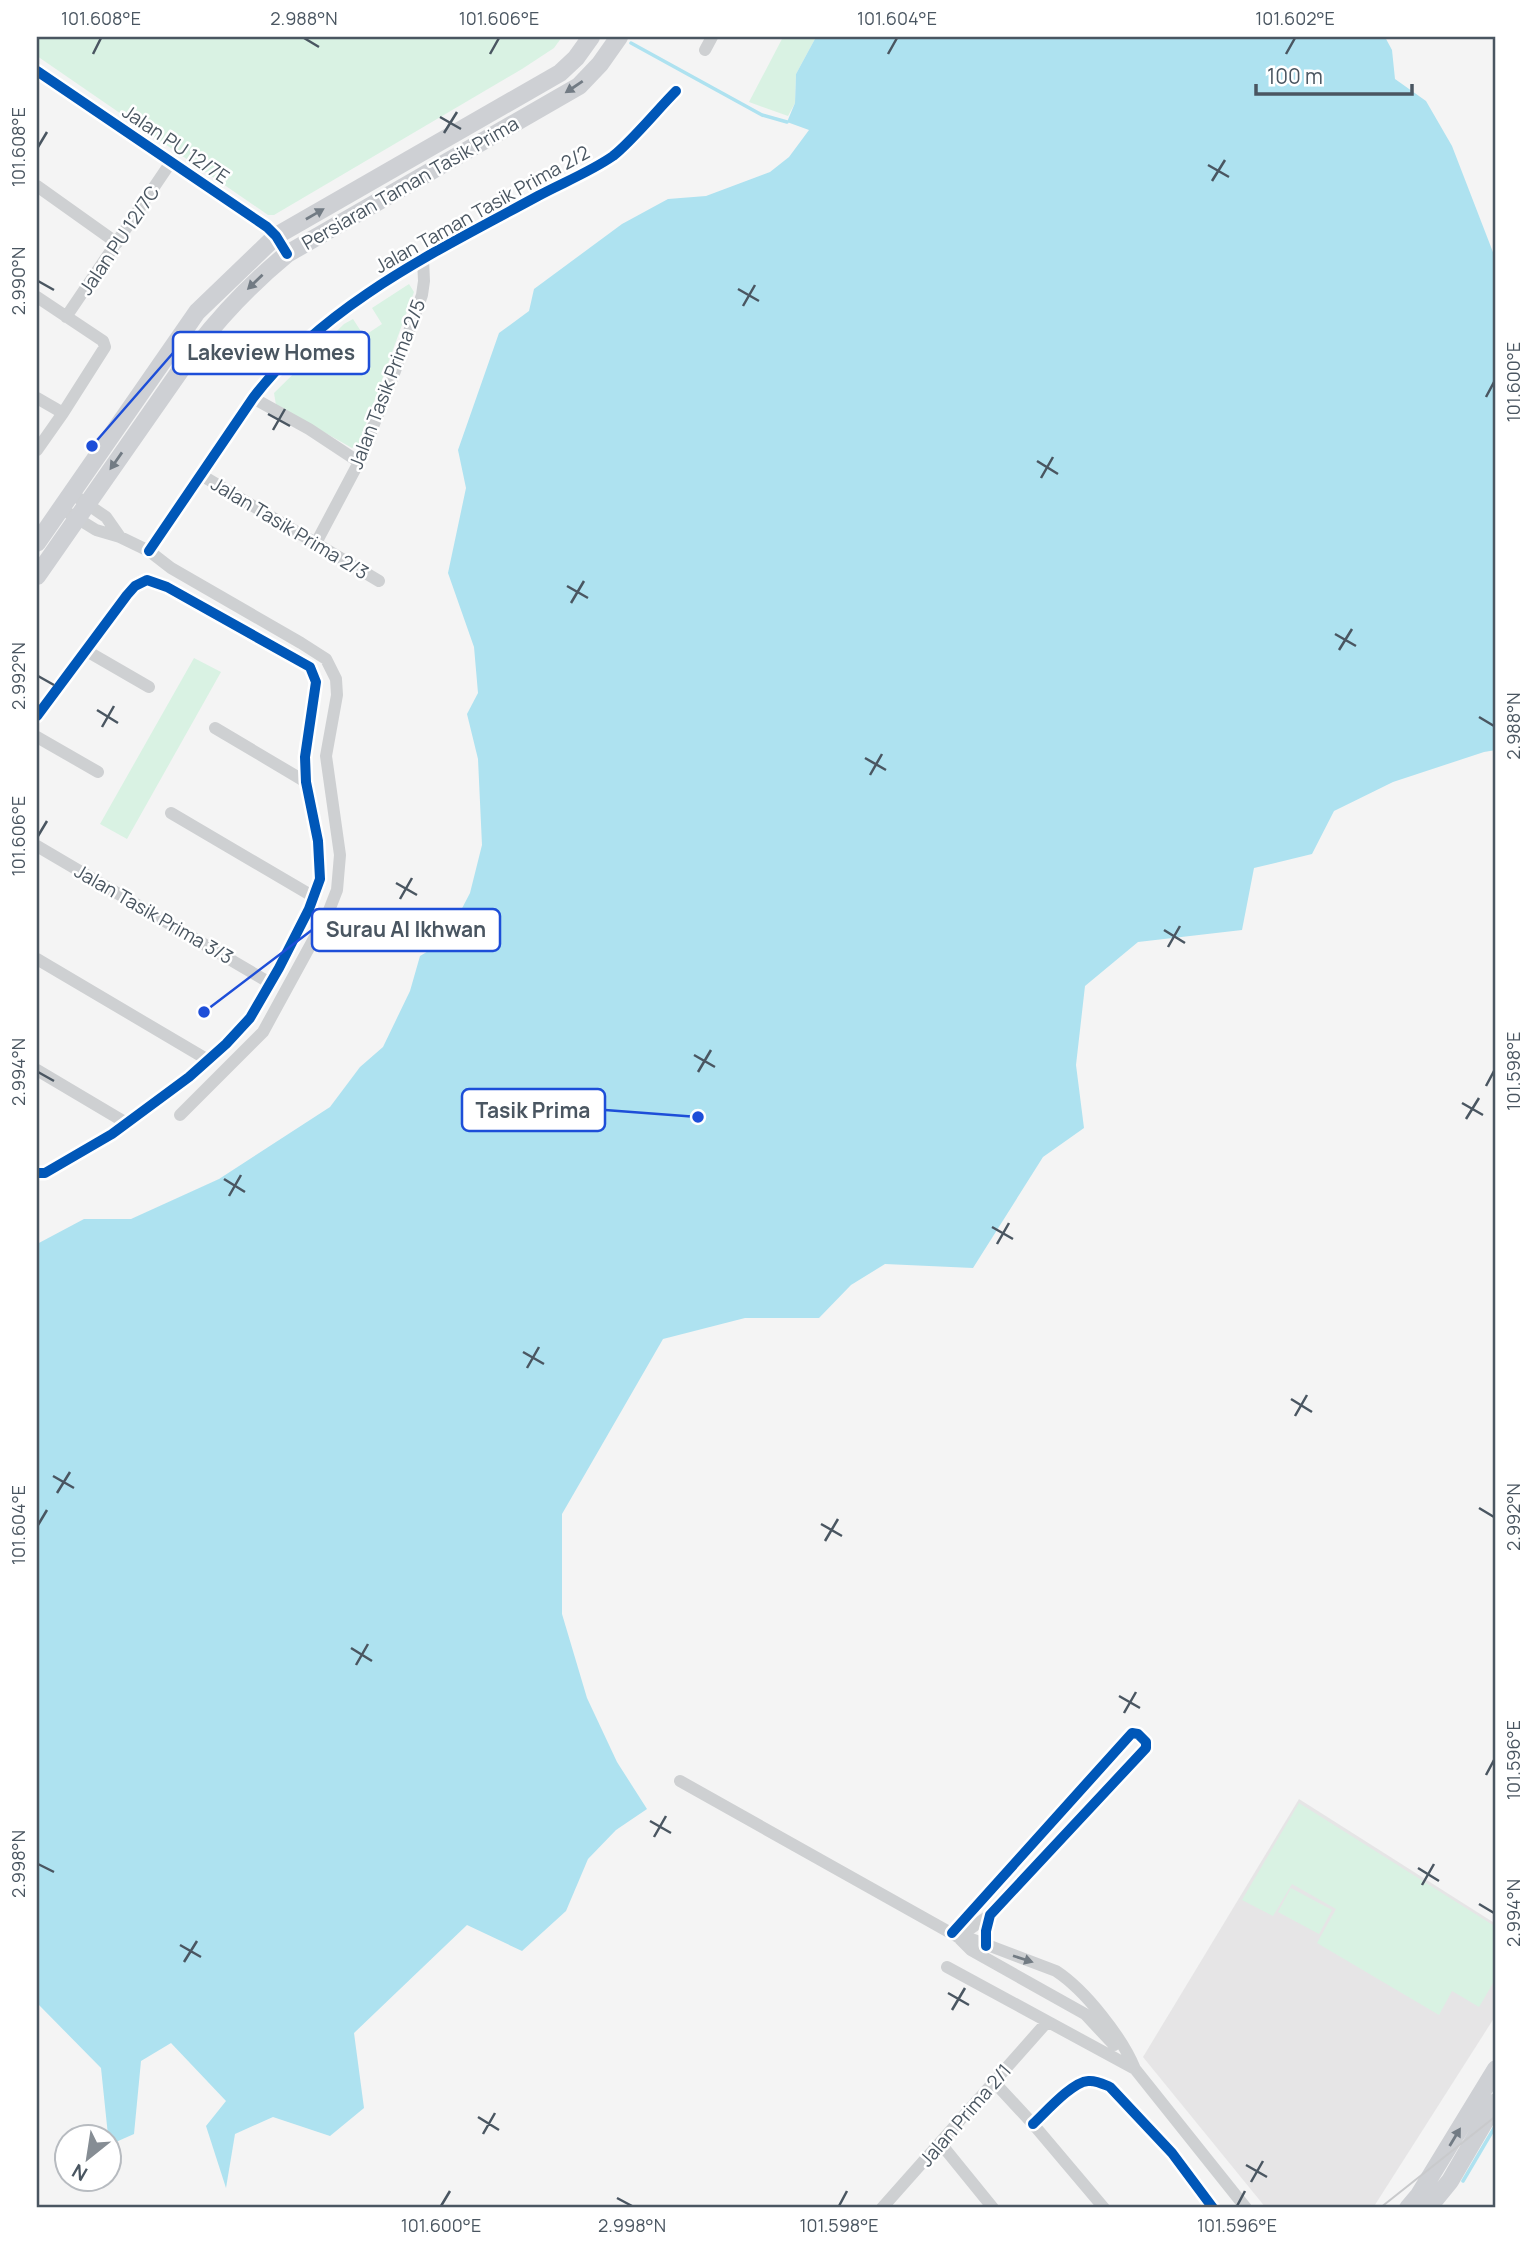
<svg xmlns="http://www.w3.org/2000/svg" width="1533" height="2245" viewBox="0 0 1533 2245" font-family="Manrope,sans-serif">
<style>
.education{fill:#e6e5e6}
.green{fill:#d9f2e3}
.water{fill:#aee2f0}
.lines{fill:none;stroke-linecap:round;stroke-linejoin:round}
.stream{stroke:#aee2f0;stroke-width:3.5}
.minor{stroke:#ced0d2;stroke-width:12}
.secondary{stroke:#ced0d4;stroke-width:18}
.tram{stroke:#c9cacc;stroke-width:2}
.cycleway-casing{stroke:#fff;stroke-width:15}
.cycleway{stroke:#0057b8;stroke-width:10}
.oneway{fill:#727b84}
.oneway2{fill:#727b83}
.ticks{fill:none;stroke:#4a5661;stroke-width:2.5}
.labels{text-anchor:middle;stroke-width:5;stroke-linejoin:round;paint-order:stroke}
.street-label{font-size:19px;fill:#4a5661;stroke:#fff}
.leader{fill:none;stroke:#1d4ed8;stroke-width:2.5}
.callout-dot{fill:#1d4ed8;stroke:#fff;stroke-width:2.5}
.callout{fill:#fff;stroke:#1d4ed8;stroke-width:2.5}
.callout-label{font-size:21px;text-anchor:middle;font-weight:bold;fill:#4a5661}
.neatline{fill:none;stroke:#4a5661;stroke-width:2.5}
.ticks-label{font-size:18px;text-anchor:middle;fill:#4a5661}
</style>
<rect width="100%" height="100%" fill="#f4f4f4"/>
<path class="education" d="M1299,1799L1496,1924V2015L1373,2208H1266L1143,2057Z"/>
<path class="green" d="M37,37H562L554,48L522,69L274,215H268L37,56Z
M783,37H816L796,74L795,103L788,116L749,102Z
M409,284L414,292L359,443L352,448L276,405L274,393L344,324L353,319L364,336L382,324L372,308Z
M194,658L221,672L127,839L100,824Z
M1299,1803L1496,1927V1978L1479,2007L1452,1991L1439,2015L1317,1943L1336,1909L1292,1884L1273,1916L1242,1900Z
M1291,1888L1332,1910L1319,1934L1278,1912Z"/>
<path class="water" d="M816,37H1385L1392,50L1395,79L1426,101L1452,146L1496,260V750L1484,752L1393,782L1334,811L1312,854L1254,868L1242,930L1138,942L1085,986L1076,1065L1084,1128L1043,1157L973,1268L885,1264L851,1285L819,1318H745L663,1339L562,1514V1614L587,1698L617,1762L647,1809L616,1830L588,1859L566,1911L522,1951L467,1925L354,2033L364,2108L330,2136L273,2117L235,2134L226,2188L206,2126L226,2101L171,2043L141,2061L134,2134L109,2145L101,2068L37,2003V1244L84,1219H131L219,1179L330,1107L360,1067L383,1047L410,991L420,956L445,941L470,893L482,845L478,759L467,714L478,693L474,647L448,573L466,488L458,450L499,333L529,311L534,289L622,224L668,199L706,196L770,172L789,157L809,130L787,122L795,103L796,74Z"/>
<g class="lines">
<path class="stream" d="M631,43L762,115L787,122
M1463,2181L1496,2125"/>
<path class="minor" d="M705,50L712,37
M37,71L267,227L276,236L287,254
M37,186L117,243
M37,297L103,341L105,347L63,413L37,450
M66,317L171,162
M37,398L63,413
M253,398L309,429L359,462
M201,475L379,581
M71,493L106,517L120,537
M70,514L96,530L120,537L149,551L171,568L301,643L326,659L336,679L337,695L326,756L340,855L337,890L328,913L263,1032L180,1115
M316,543L359,462L395,371L422,295L424,281L423,259
M149,551L253,398C324,304 437,251 538,196C562,183 590,172 613,156C632,141 658,109 676,91
M85,650L149,687
M37,716L127,595L135,586L147,580L167,587L310,667L316,682L305,757L306,782L318,841L320,879L309,909L279,968L250,1018L226,1044L189,1077L112,1134L45,1173H37
M215,728L306,782
M37,737L98,772
M171,813L314,897
M37,846L270,983
M37,959L208,1060
M37,1070L128,1124
M680,1781L958,1937L969,1938L1056,1971C1085,1990 1122,2037 1135,2069
M952,1933L1132,1733L1138,1734L1146,1742V1748L990,1915L986,1931V1946
M958,1937L971,1950L1085,2014L1114,2045
M958,1937L990,1915
M947,1967L1135,2069L1246,2208
M994,2082L1033,2124L1104,2208
M1033,2124C1045,2113 1072,2082 1088,2081C1096,2080 1103,2084 1110,2087L1172,2153L1213,2208
M941,2144L993,2208
M882,2208L1047,2022"/>
<path class="secondary" d="M37,543L197,312L276,236L560,73L576,58L591,37
M37,576L196,348C223,313 253,282 287,254L579,86L600,64L619,37
M1408,2208L1419,2195L1496,2069
M1428,2208L1450,2181L1496,2102"/>
<path class="tram" d="M1380,2208L1496,2116"/>
<defs>
<path id="cycleway" d="M37,71L267,227L276,236L287,254
M149,551L253,398C324,304 437,251 538,196C562,183 590,172 613,156C632,141 658,109 676,91
M37,716L127,595L135,586L147,580L167,587L310,667L316,682L305,757L306,782L318,841L320,879L309,909L279,968L250,1018L226,1044L189,1077L112,1134L45,1173H37
M952,1933L1132,1733L1138,1734L1146,1742V1748L990,1915L986,1931V1946
M1033,2124C1045,2113 1072,2082 1088,2081C1096,2080 1103,2084 1110,2087L1172,2153L1213,2208"/>
</defs>
<use href="#cycleway" class="cycleway-casing"/>
<use href="#cycleway" class="cycleway"/>
</g>
<defs><path id="oneway-solid" d="M-6-.8H1V-3.2L6.5 0L1 3.2V.8H-6Z" transform="scale(1.75)"/></defs>
<g class="oneway">
<use href="#oneway-solid" transform="translate(574 87) rotate(146)"/>
<use href="#oneway-solid" transform="translate(315 214) rotate(-30)"/>
<use href="#oneway-solid" transform="translate(255 282) rotate(136)"/>
<use href="#oneway-solid" transform="translate(116 461) rotate(125)"/>
<use href="#oneway-solid" transform="translate(1455 2137) rotate(-59)"/>
</g>
<use class="oneway2" href="#oneway-solid" transform="translate(1023 1959) rotate(18)"/>
<path class="ticks" d="M304,38L319,47M93,54L101,38M490,54L499,38M888,54L897,38M1286,54L1295,38M440,117L461,129M444,133L457,112M38,147L47,132M1208,165L1229,177M1212,181L1225,160M38,281L54,290M738,289L759,301M743,306L755,285M1486,397L1494,382M268,414L290,426M273,430L285,409M1037,461L1058,474M1041,478L1053,457M567,586L588,598M571,603L584,581M1335,634L1356,646M1339,650L1352,629M38,676L54,685M97,710L118,723M1479,717L1494,726M102,727L114,706M865,758L886,770M870,775L882,754M38,836L47,821M396,883L417,895M400,899L412,878M1164,930L1185,943M1168,947L1180,926M694,1055L715,1067M38,1072L54,1081M698,1072L711,1050M1486,1086L1494,1071M1462,1103L1483,1115M1466,1119L1479,1098M224,1179L245,1192M229,1196L241,1175M992,1227L1013,1239M997,1244L1009,1223M523,1352L544,1364M527,1368L539,1347M1291,1399L1312,1412M1295,1416L1307,1395M53,1476L74,1488M57,1493L70,1472M1479,1508L1494,1517M821,1524L842,1536M38,1525L47,1510M825,1541L838,1519M351,1648L372,1661M356,1665L368,1644M1119,1696L1140,1708M1124,1713L1136,1692M1486,1775L1494,1760M650,1821L671,1833M654,1837L666,1816M38,1864L54,1872M1418,1868L1439,1881M1422,1885L1434,1864M1479,1904L1494,1913M180,1945L201,1957M184,1962L197,1941M948,1993L969,2005M952,2010L965,1988M478,2117L499,2130M483,2134L495,2113M1246,2165L1267,2177M1251,2182L1263,2161M617,2198L632,2206M441,2206L450,2191M839,2206L847,2191M1237,2206L1245,2191"/>
<g class="labels">
<g class="street-label">
<text transform="translate(176 144) rotate(34)" y="7">Jalan PU 12/7E</text>
<text transform="translate(410 183) rotate(-30)" y="7">Persiaran Taman Tasik Prima</text>
<text transform="translate(482 209) rotate(-29)" y="7">Jalan Taman Tasik Prima 2/2</text>
<text transform="translate(119 240) rotate(-56)" y="7">Jalan PU 12/7C</text>
<text transform="translate(387 384) rotate(-69)" y="7">Jalan Tasik Prima 2/5</text>
<text transform="translate(290 528) rotate(31)" y="7">Jalan Tasik Prima 2/3</text>
<text transform="translate(154 914) rotate(30)" y="7">Jalan Tasik Prima 3/3</text>
<text transform="translate(965 2115) rotate(-49)" y="7">Jalan Prima 2/1</text>
</g>
</g>
<path class="leader" d="M92 446L173 353M204 1012L312 930M698 1117L605 1110"/>
<g class="callout-dot">
<circle cx="92" cy="446" r="7"/>
<circle cx="204" cy="1012" r="7"/>
<circle cx="698" cy="1117" r="7"/>
</g>
<g class="callout">
<rect x="173" y="332" width="196" height="42" rx="7"/>
<rect x="312" y="909" width="188" height="42" rx="7"/>
<rect x="462" y="1089" width="143" height="42" rx="7"/>
</g>
<g class="callout-label">
<text x="271" y="360">Lakeview Homes</text>
<text x="406" y="937">Surau Al Ikhwan</text>
<text x="533" y="1118">Tasik Prima</text>
</g>
<rect width="1533" height="2245" fill="none" stroke="#ffffff" stroke-width="77"/>
<g transform="translate(88 2158) rotate(210)"><circle r="33" fill="#ffffff" stroke="#b7bbc0" stroke-width="2"/>
<path d="M0-5L12 26L0 18L-12 26Z" fill="#868d94"/>
<text y="-10" font-size="19" font-weight="bold" text-anchor="middle" fill="#4a5661">N</text>
</g>
<path d="M1256 84v10h156v-10" fill="none" stroke="#4a5661" stroke-width="3.5"/>
<text x="1267" y="84" font-size="21" fill="#4a5661" stroke="#ffffff" stroke-width="5" paint-order="stroke">100 m</text>
<rect x="38" y="38" width="1456" height="2168" class="neatline"/>
<g class="ticks-label">
<text x="101" y="25">101.608°E</text>
<text x="304" y="25">2.988°N</text>
<text x="499" y="25">101.606°E</text>
<text x="897" y="25">101.604°E</text>
<text x="1295" y="25">101.602°E</text>
<text transform="translate(19 147) rotate(-90)" y="6">101.608°E</text>
<text transform="translate(19 281) rotate(-90)" y="6">2.990°N</text>
<text transform="translate(1514 382) rotate(-90)" y="6">101.600°E</text>
<text transform="translate(19 676) rotate(-90)" y="6">2.992°N</text>
<text transform="translate(1514 726) rotate(-90)" y="6">2.988°N</text>
<text transform="translate(19 836) rotate(-90)" y="6">101.606°E</text>
<text transform="translate(1514 1071) rotate(-90)" y="6">101.598°E</text>
<text transform="translate(19 1072) rotate(-90)" y="6">2.994°N</text>
<text transform="translate(1514 1517) rotate(-90)" y="6">2.992°N</text>
<text transform="translate(19 1525) rotate(-90)" y="6">101.604°E</text>
<text transform="translate(1514 1760) rotate(-90)" y="6">101.596°E</text>
<text transform="translate(19 1864) rotate(-90)" y="6">2.998°N</text>
<text transform="translate(1514 1913) rotate(-90)" y="6">2.994°N</text>
<text x="441" y="2232">101.600°E</text>
<text x="632" y="2232">2.998°N</text>
<text x="839" y="2232">101.598°E</text>
<text x="1237" y="2232">101.596°E</text>
</g>
</svg>
